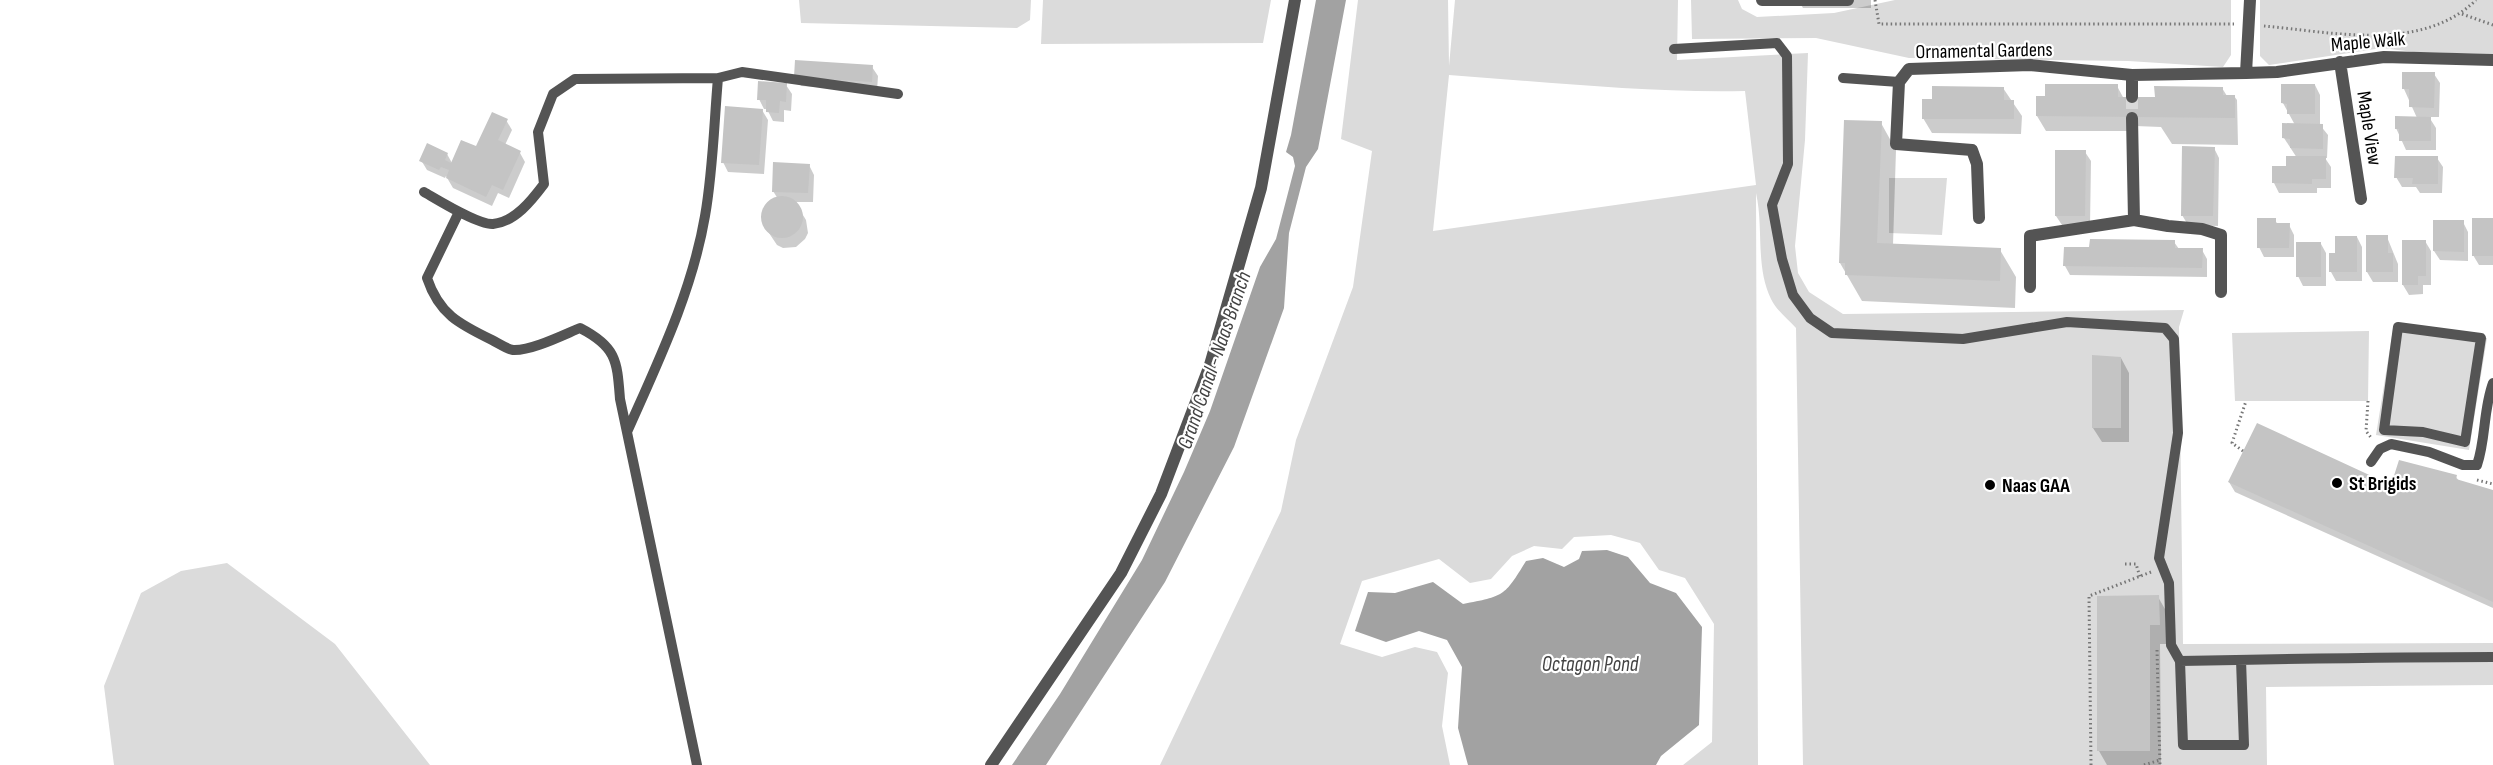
<svg xmlns="http://www.w3.org/2000/svg" width="2493" height="765" viewBox="0 0 2493 765" font-family="'Sofia Sans Condensed',sans-serif">
<style>
.green{fill:#dbdbdb;fill-rule:evenodd}
.water{fill:#a2a2a2}
.shadow{fill:#0003}
.building{fill:#c4c4c4}
.lines{fill:none;stroke-linecap:round;stroke-linejoin:round}
.street-tunnel{stroke:#d9d9d9;stroke-width:12;stroke-dasharray:12 6;stroke-linecap:butt}
.path{stroke:#767676;stroke-width:3;stroke-dasharray:1.5 3;stroke-linecap:butt}
.lane{stroke:#545454;stroke-width:10}
.street{stroke:#545454;stroke-width:12}
.poi-dot{fill:#000;stroke:#fff;stroke-width:2}
.labels{text-anchor:middle;stroke-width:4.5;stroke-linejoin:round;paint-order:stroke}
.street-label{font-size:20px;fill:#000;stroke:#fff}
.poi-label{font-size:20px;font-weight:bold;fill:#000;stroke:#fff;text-anchor:start}
.water-label{font-size:21px;font-style:italic;fill:#434343;stroke:#fff}
</style>
<rect width="100%" height="100%" fill="#fff"/>
<path class="green" d="M799,0H1031L1030,20L1017,28L801,23Z
M1043,0H1271L1263,43L1041,44Z
M1358,0H1448L1449,66L1455,0H1678L1677,60L1808,53L1805,140L1795,246L1798,273L1809,292L1843,314L2184,310L2179,327L2183,644L2493,643V685L2266,687L2267,765H1803L1796,328C1788,319 1776,310 1771,299C1755,266 1764,228 1756,193L1758,765H1683L1712,742L1714,624L1685,578L1659,570L1640,543L1611,535L1574,537L1562,549L1534,546L1512,556L1491,579L1470,583L1439,559L1362,581L1340,644L1382,657L1415,647L1437,652L1448,673L1442,726L1450,765H1160L1281,511L1296,440L1353,287L1372,151L1341,139ZM1449,75C1547,82 1646,93 1745,91L1756,185L1433,231Z
M1691,0H1738L1742,9L1757,17L1834,13L1895,0H2231V55L2223,67L2128,61L1909,58L1816,38L1692,39Z
M2260,0H2493V54L2414,52L2382,48L2269,65L2260,56Z
M1889,178H1947L1942,235L1889,233Z
M2394,323L2487,338L2469,450L2376,435Z
M2369,331L2368,401H2235L2232,333Z
M227,563L335,644L430,765H114L104,686L141,593L181,571Z"/>
<path class="water" d="M1316,0H1346L1318,149L1306,167L1289,233L1284,308L1234,447L1165,582L1046,765H1012L1060,694L1142,560L1184,472L1210,411L1260,267L1276,239L1295,166L1293,157L1286,152L1291,135Z
M1607,550L1628,557L1650,583L1676,593L1702,627L1699,725L1661,756L1656,765H1468L1458,728L1462,667L1447,640L1419,631L1386,642L1355,631L1368,592L1395,593L1433,582L1463,604C1504,596 1504,597 1526,561L1543,558L1564,567L1579,559L1582,551Z"/>
<path class="shadow" d="M1798,0H1871V8H1803Z
M872,67L878,76L877,91L801,86L796,76Z
M2434,74L2440,83L2439,117H2429L2436,128V150H2406L2396,128L2417,118L2404,89Z
M786,85L792,94L791,111L784,110V122L773,121L767,109H764L759,99Z
M2315,85L2320,95V125L2328,135L2327,158H2325L2331,167V188H2317V193H2279L2274,183L2297,158L2284,138L2295,125L2283,103Z
M2117,86L2124,99H2156L2222,88L2227,96H2234L2237,100L2238,145L2172,144L2161,127L2135,126V131H2046L2037,116V98Z
M2003,88L2022,116L2021,134L1932,133L1923,118L1933,100Z
M762,110L768,120L764,174L728,172L723,162Z
M506,120L512,130L505,145L520,153L525,162L509,198L498,193L492,206L453,188L446,176L445,178L427,170L421,160L447,154L452,163L477,148Z
M1881,123L1896,150L1893,245L2000,250L2016,277L2015,308L1862,301L1840,263Z
M2214,148L2219,158L2218,226L2188,225L2182,215Z
M2085,152L2091,161L2090,226L2062,225L2056,216Z
M2437,158L2443,167L2442,193H2420L2416,187H2402L2396,177Z
M809,165L814,175L813,202H795L806,220L808,233L805,239L796,247L783,248L777,245L763,224V211L771,200L778,199L773,191Z
M2275,220L2278,225H2289L2294,235V257H2264L2259,247Z
M2493,220V265H2479L2473,255Z
M2463,222L2468,232V261L2440,260L2434,251Z
M2368,236L2387,237L2398,264V282H2373L2367,272Z
M2357,237L2362,247V281H2336L2331,272L2336,255Z
M2425,241L2431,251V285H2423V294L2409,295L2403,285Z
M2174,242L2179,249L2202,250L2207,259V277L2070,275L2065,266L2091,249Z
M2321,244L2326,253V286H2303L2298,276Z
M2121,358L2129,373V442H2102L2093,428Z
M2456,477L2459,481L2493,492V608L2235,492L2229,482L2392,487Z
M2158,597L2169,616L2170,644H2160L2161,765H2107L2099,751Z"/>
<path class="building" d="M795,60L873,65L872,82L794,77Z
M2402,72H2435L2434,108L2409,107V89H2402Z
M758,81L787,83L786,102L780,101L779,113L766,112V100H757Z
M2045,84H2118V97H2155L2154,86L2223,87V95H2235V118L2036,116V96H2045Z
M2281,84H2315V114H2287V104L2281,103Z
M1932,86L2004,87V100H2014V119H1922V99H1932Z
M725,106L763,109L759,165L721,163Z
M492,112L508,119L498,140L521,151L503,190L492,185L486,197L446,178L449,170L441,167L439,170L419,161L427,143L448,153L445,160L451,163L461,140L476,146Z
M2395,116L2431,117V141H2399V129H2395Z
M1844,120L1882,121L1877,243L2001,248L2000,281L1845,275V263H1839Z
M2282,123L2323,124V149L2290,148V139L2282,138Z
M2182,146L2215,147L2213,216H2181Z
M2055,150H2086L2085,216H2055Z
M2286,156H2326V179H2312V184L2272,183V166H2286Z
M2395,156H2438V184H2412L2413,178H2394Z
M773,162L810,164L808,193L772,192Z
M761 217a21 21 0 1 1 42 0a21 21 0 1 1-42 0Z
M2257,218H2276V223H2290L2289,248H2257Z
M2472,218H2493V256H2472Z
M2433,220H2464V252L2433,251Z
M2366,235H2388V253H2393V272H2366Z
M2335,236H2357V272H2329V253H2335Z
M2090,239L2175,240V248H2203L2202,268L2063,266L2064,247H2089Z
M2402,240H2426V276H2418V285H2402Z
M2296,242H2321V277H2296Z
M2092,355L2121,357V428H2092Z
M2257,423L2391,485L2399,460L2457,475L2456,479L2493,490V602L2228,482Z
M2159,595L2160,625H2150V751H2097V596Z"/>
<g class="lines">
<path class="street-tunnel" d="M2132,97V118"/>
<path class="path" d="M1875,0L1879,24H2234
M2462,14L2493,25
M2264,26C2332,32 2422,53 2476,0
M2368,401L2366,431L2372,439
M2243,451L2232,443L2246,401
M2477,480L2493,484
M2125,564H2136L2140,577
M2157,650L2160,765
M2091,765L2089,596L2151,572
M2144,765L2160,760"/>
<path class="lane" d="M1674,49L1777,43L1787,56L1788,164L1772,205L1782,259L1793,295L1810,318L1832,333L1963,339L2067,322L2165,328L2174,339L2178,433L2159,558L2169,583L2171,645L2180,661
M1843,78L1899,82
M424,192C438,200 478,225 493,224C515,222 532,200 544,184L538,132L553,94L575,79L718,78L742,72L898,94
M459,212L427,278C439,314 459,324 492,340C498,343 507,349 513,350C531,351 563,335 580,328C617,347 617,361 620,399L697,765
M2398,327L2481,338L2465,442L2423,432L2384,430Z
M627,432C658,362 692,292 705,216C713,171 714,123 718,78
M2371,462L2380,449L2391,444L2429,452L2463,465H2477C2486,439 2483,410 2493,383
M2241,660L2244,745H2183L2180,661C2284,659 2389,657 2493,657"/>
<path class="street" d="M1762,0H1848
M2340,62L2361,199
M2246,73L2250,0
M2132,97V75
M2132,118L2134,220
M1979,218L1977,164L1972,150L1896,144L1899,82L1909,69L2030,65L2132,75L2246,73L2277,72L2384,57L2493,60
M2030,287V236L2134,220L2168,226L2202,229L2221,235V292
M991,765L1121,573L1161,494L1210,365L1261,188L1295,0"/>
</g>
<g class="poi-dot">
<circle cx="2337" cy="483" r="6"/>
<circle cx="1990" cy="485" r="6"/>
</g>
<g class="labels">
<g class="street-label">
<text transform="translate(2368 41) rotate(-5)" y="7">Maple Walk</text>
<text transform="translate(1984 50) rotate(-1)" y="7">Ornamental Gardens</text>
<text transform="translate(2370 128) rotate(81)" y="7">Maple View</text>
</g>
<g class="poi-label">
<text x="2349" y="490">St Brigids</text>
<text x="2002" y="492">Naas GAA</text>
</g>
<g class="water-label">
<text transform="translate(1214 360) rotate(-71)" y="7">Grand Canal - Naas Branch</text>
<text x="1590" y="671">Octagon Pond</text>
</g>
</g>
</svg>
